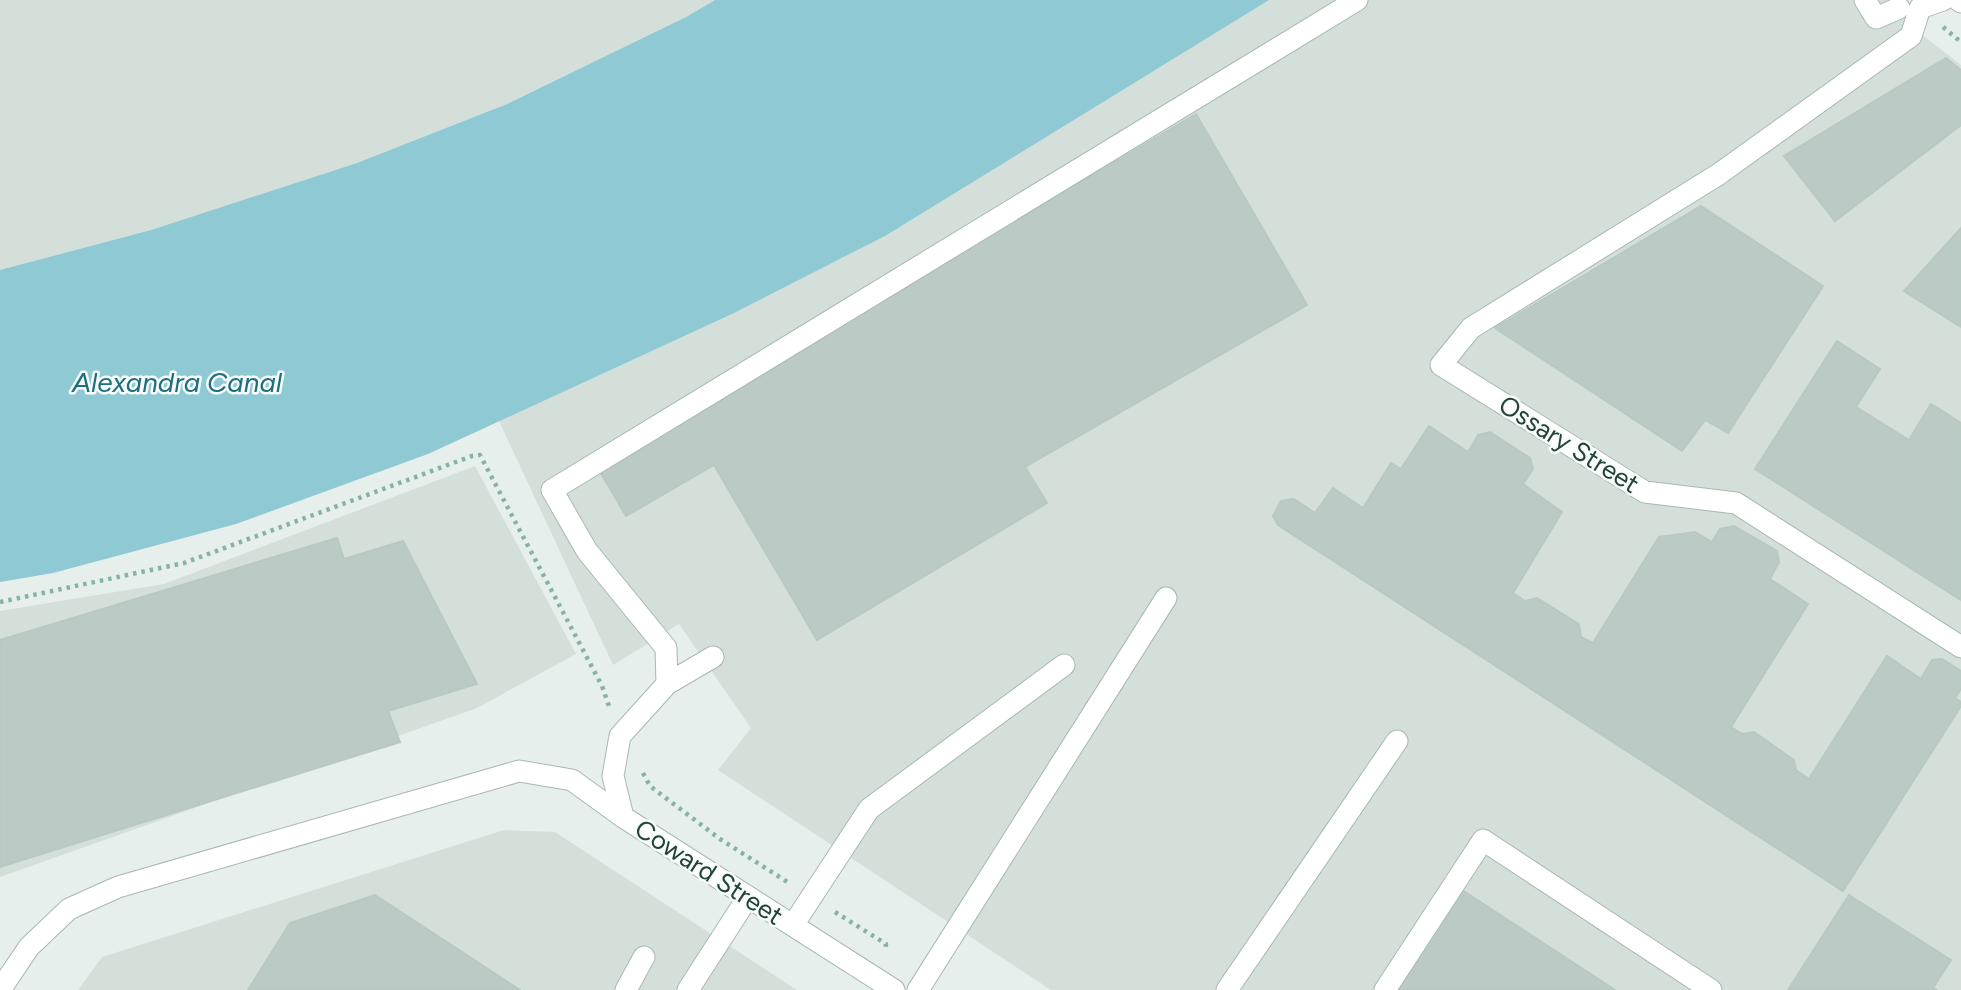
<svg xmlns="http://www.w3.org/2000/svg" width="1961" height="990" viewBox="0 0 1961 990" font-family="Figtree,sans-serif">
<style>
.built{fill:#d4dfda}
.water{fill:#8ec9d4}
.building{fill:#bbcac4;stroke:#b8c9c2;stroke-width:2}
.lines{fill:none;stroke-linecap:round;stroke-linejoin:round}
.minor-casing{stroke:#a8b8b2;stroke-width:23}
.path{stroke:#86b3a5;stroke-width:4.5;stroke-dasharray:3.5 5;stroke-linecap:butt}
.minor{stroke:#fff;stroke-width:21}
.labels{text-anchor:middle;stroke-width:5;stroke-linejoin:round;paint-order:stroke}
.street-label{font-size:26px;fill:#24423a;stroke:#f7fbf9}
.water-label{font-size:28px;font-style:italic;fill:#1c6f80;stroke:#f7fbf9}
</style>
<rect width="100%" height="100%" fill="#e6efeb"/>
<path class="built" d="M0,0H715L686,17L507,104L357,163L151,230L0,270Z
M1258,0H1895L1907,23L1961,65V990H1051L718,770L751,728L679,624L613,665L499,421L732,314L885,236Z
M475,466L576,654L477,708L0,877V611L164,584Z
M504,830L555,832L797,990H78L102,957Z"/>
<path class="water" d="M715,0H1269L885,236L732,314L428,454L236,524L53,573L0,582V270L151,230L357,163L507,104L686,17Z"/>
<path class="building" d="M1946,58L1961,70V125L1835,221L1784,156Z
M1196,114L1307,305L1025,467L1047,503L817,640L714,465L626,516L598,468Z
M1701,206L1823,286L1728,433L1705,420L1682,451L1495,328Z
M1961,228V327L1904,291Z
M1837,341L1880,369L1856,407L1909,440L1931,404L1961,423V600L1755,469Z
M1429,426L1468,452L1478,435L1490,432L1530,458L1533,469L1523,484L1562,512L1513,593L1525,601L1537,598L1579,624L1581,637L1593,643L1659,537L1695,532L1712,542L1720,529L1734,526L1777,551L1779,562L1770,579L1808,604L1731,727L1742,734L1754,732L1794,760L1796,770L1809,779L1887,656L1921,679L1932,660L1942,659L1961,671V689L1955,698L1961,702V706L1843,891L1278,525L1273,516L1281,501L1294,499L1315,513L1333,488L1363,508L1391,463L1401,469Z
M337,538L344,559L403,541L477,684L388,711L400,742L0,867V640Z
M1459,888L1615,990H1391Z
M375,895L520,990H248L290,923Z
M1849,895L1951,960L1933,988L1937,990H1788Z"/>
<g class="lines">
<defs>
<path id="minor" d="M1865,0L1876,18L1899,8
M1943,0L1920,8L1911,36L1719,174L1471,328L1441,365L1645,492L1736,503L1961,647
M1958,0L1961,2
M667,684L713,657
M623,817L613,776L620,736L667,684L666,648L587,551L552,490L1357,0
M793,925L869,809L1064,665
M0,990L29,947L69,909L118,887L519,771L572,780L623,817L894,990
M626,990L644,957
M688,990L748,897
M918,990L1166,598
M1227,990L1397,741
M1385,990L1483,840L1711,990"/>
</defs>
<use href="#minor" class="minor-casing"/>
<path class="path" d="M1943,27L1961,42
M0,602L184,563L472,456L480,455L602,686L609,706
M643,773L650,786L720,839L789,883
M835,912L886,944L885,951"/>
<use href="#minor" class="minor"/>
</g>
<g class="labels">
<g class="street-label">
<text transform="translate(1569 444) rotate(32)" y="9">Ossary Street</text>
<text transform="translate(709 872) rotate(33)" y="9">Coward Street</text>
</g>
<g class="water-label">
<text x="177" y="392">Alexandra Canal</text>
</g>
</g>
</svg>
